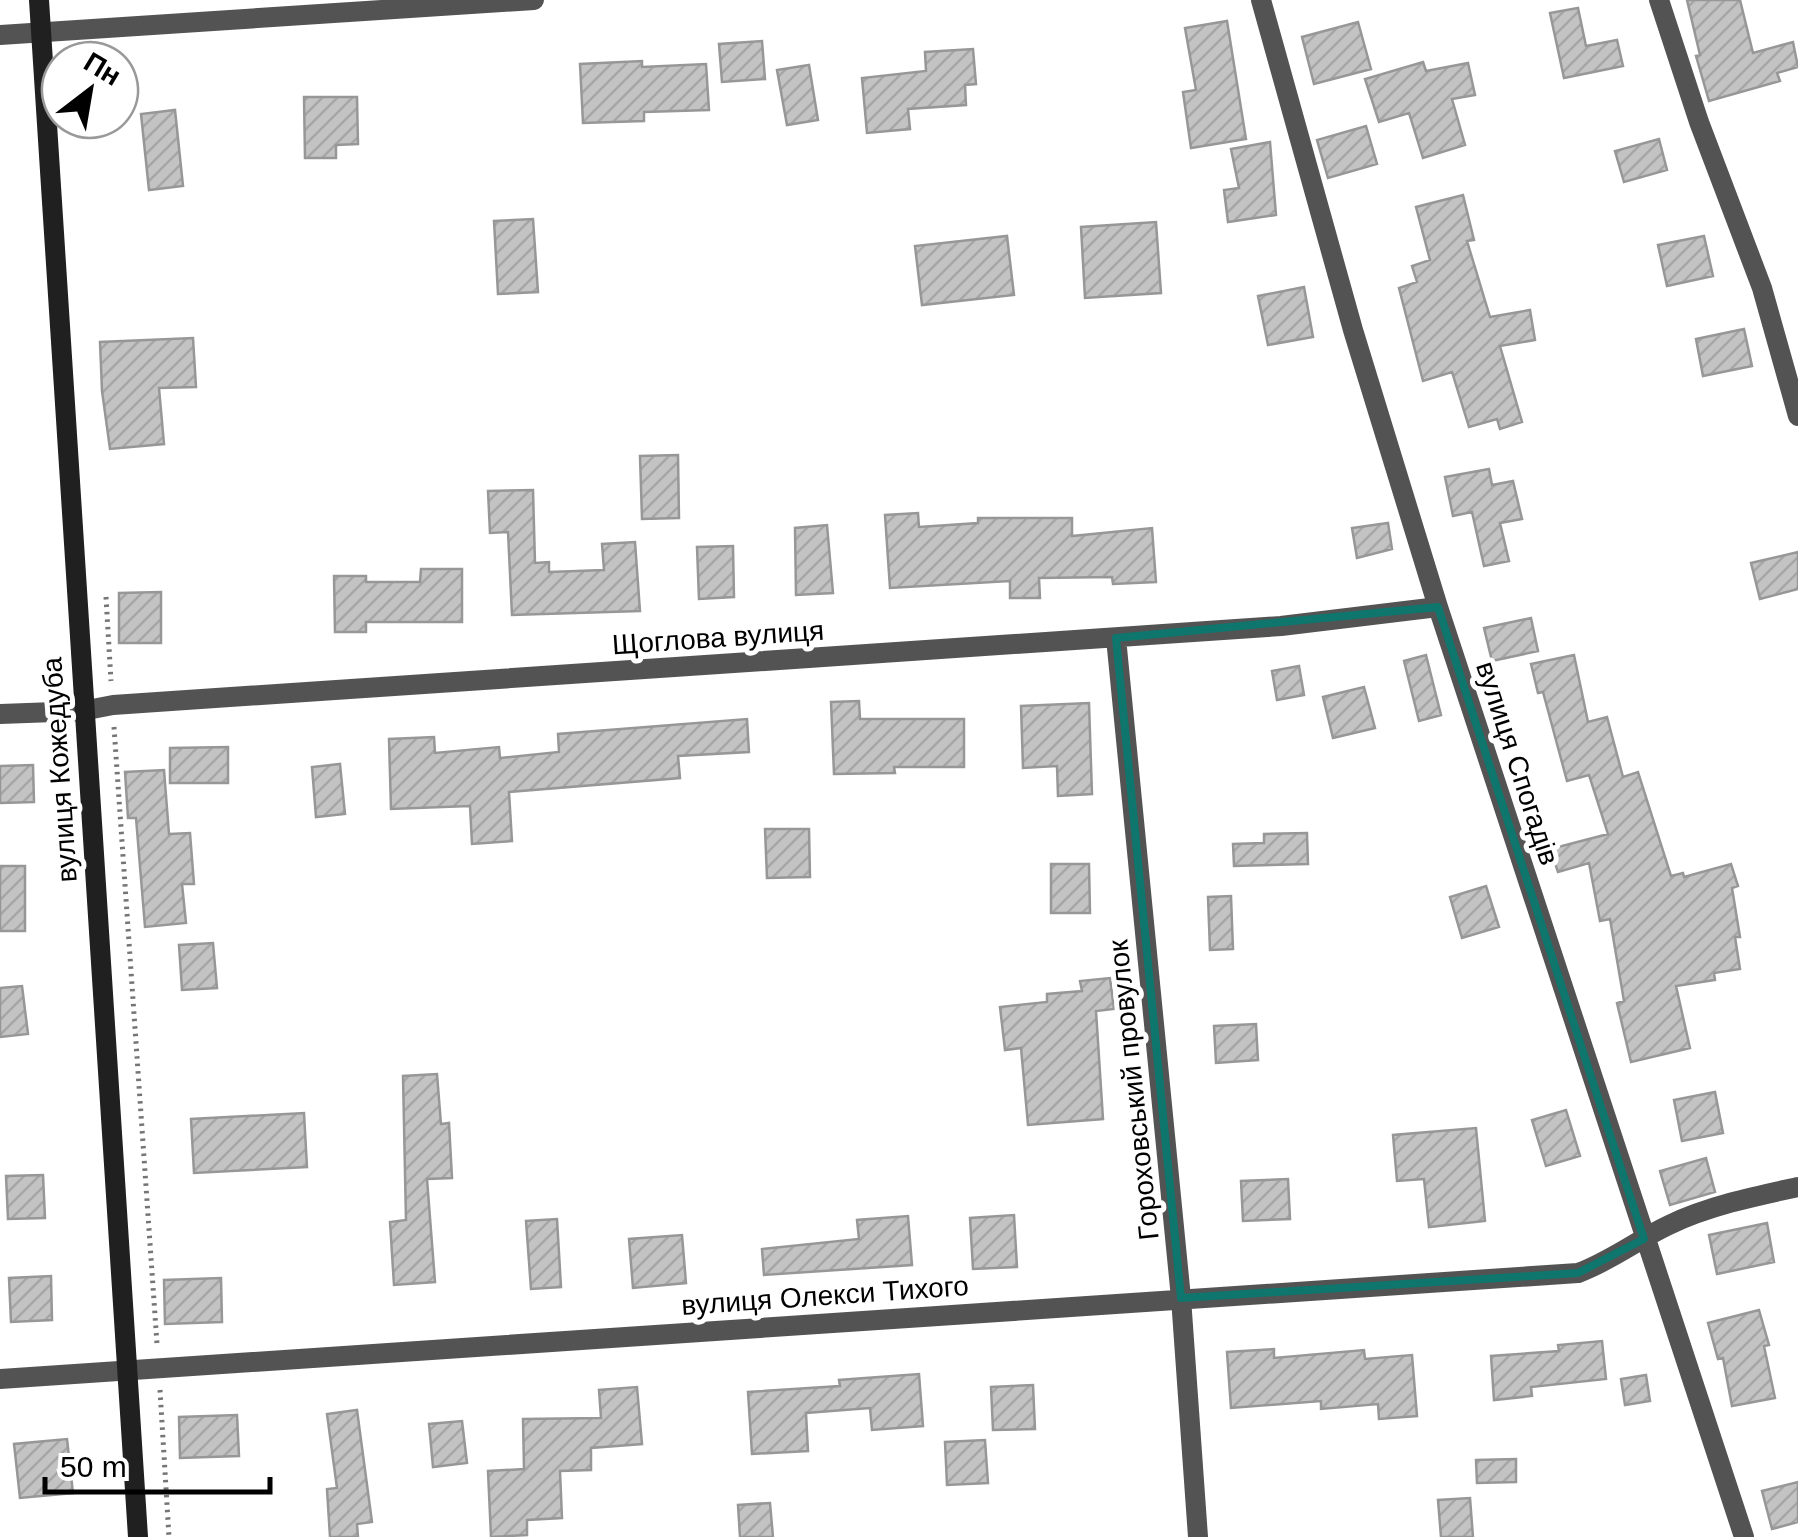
<svg xmlns="http://www.w3.org/2000/svg" width="1798" height="1537" viewBox="0 0 1798 1537" font-family="Arial,sans-serif">
<style>
.building{fill:url(#building-hatch);stroke:#979797;stroke-width:2.5}
.lines{fill:none;stroke-linecap:round;stroke-linejoin:round}
.path{stroke:#757575;stroke-width:5;stroke-dasharray:2.5 5;stroke-linecap:butt}
.street{stroke:#535353;stroke-width:20}
.secondary{stroke:#202020;stroke-width:20}
.marked{fill:none;stroke:#0f766e;stroke-width:8;stroke-linejoin:round}
.labels{text-anchor:middle;stroke-width:10;stroke-linejoin:round;paint-order:stroke}
.street-label{font-size:28px;fill:#000;stroke:#fff}
</style>
<defs>
<pattern id="building-hatch" width="6" height="6" patternUnits="userSpaceOnUse" patternTransform="scale(2.5)"><rect width="6" height="6" fill="#c3c3c3"/><path d="M-1 1l2-2M0 6l6-6M5 7l2-2" fill="none" stroke="#a6a6a6"/></pattern>
</defs>
<rect width="100%" height="100%" fill="#fff"/>
<path class="building" d="M1687,0H1740L1753,53L1793,42L1798,67L1777,73L1780,81L1709,101L1696,56L1700,55Z
M1578,8L1586,46L1617,40L1623,66L1564,78L1550,13Z
M1227,21L1246,139L1191,148L1183,92L1196,90L1185,28Z
M1358,22L1371,69L1314,84L1302,37Z
M762,41L765,79L722,82L719,44Z
M973,49L976,84L965,85L966,105L908,109L910,129L867,133L862,78L926,71L925,52Z
M642,61V67L706,64L709,110L644,112V121L583,123L580,64Z
M1423,62L1426,71L1468,63L1475,95L1452,99L1465,145L1423,158L1409,113L1379,122L1365,79Z
M809,65L818,120L787,125L777,70Z
M304,97H357L358,144L336,145V158H305Z
M175,110L183,186L149,190L141,114Z
M1366,126L1377,164L1328,178L1317,140Z
M1659,139L1667,170L1624,182L1615,151Z
M1270,142L1276,215L1228,222L1224,190L1239,188L1231,149Z
M1463,195L1474,240L1467,241L1490,317L1530,310L1535,340L1500,346L1522,422L1500,429L1497,419L1469,427L1452,372L1423,381L1399,288L1417,282L1412,266L1430,260L1416,207Z
M533,219L538,292L498,294L494,221Z
M1156,222L1161,293L1085,298L1081,227Z
M1007,236L1014,295L922,305L915,246Z
M1704,236L1713,276L1667,286L1658,245Z
M1304,287L1313,337L1268,345L1258,296Z
M1744,329L1752,366L1703,376L1696,339Z
M193,338L196,387L159,388L164,444L110,449L102,391L100,342Z
M678,455L679,518L642,519L640,456Z
M1489,469L1492,485L1513,481L1522,519L1500,523L1509,561L1484,566L1472,512L1453,516L1445,477Z
M533,490L535,563L549,562V572L604,570L602,544L635,542L640,611L512,615L508,532L490,533L488,491Z
M918,513L919,527L978,523V518H1072V536L1152,528L1156,582L1113,584L1112,577L1039,578L1040,598H1010V581L890,588L885,515Z
M1388,523L1392,549L1357,558L1352,528Z
M827,525L833,593L796,595L795,528Z
M733,546L734,597L699,599L697,547Z
M1798,552V589L1760,599L1751,563Z
M421,569H462V622H366V632H335L334,576H366V582H420Z
M161,592V643H119V593Z
M1531,618L1538,651L1492,661L1484,628Z
M1426,655L1441,715L1419,721L1404,661Z
M1574,655L1588,722L1607,717L1623,777L1638,772L1671,876L1683,873L1684,877L1731,864L1738,886L1732,888L1740,937H1735L1740,969L1714,973L1715,980L1676,986L1690,1048L1631,1062L1617,1003L1624,1001L1610,919L1600,921L1589,863L1558,872L1550,849L1608,834L1589,775L1567,781L1543,692L1538,693L1531,664Z
M1299,666L1304,695L1277,700L1272,671Z
M1364,687L1375,728L1333,738L1323,697Z
M859,701L860,719H964V767H894L895,773L834,774L831,702Z
M1089,703L1092,794L1058,796L1057,766L1023,768L1021,706Z
M747,719L749,752L678,756L680,778L509,792L512,841L472,844L470,806L391,809L389,739L434,737L435,753L499,747L500,758L559,752L558,734Z
M228,747V783H170V748Z
M340,764L345,814L316,817L312,767Z
M33,765L34,802L0,803V766Z
M164,770L169,834L190,833L194,884H182L186,923L145,927L136,818H128L125,772Z
M765,829H809L810,877L767,878Z
M1307,833L1308,864L1234,866L1233,844L1264,843V834Z
M1051,864H1089L1090,913H1051Z
M0,866H25V931H0Z
M1486,886L1499,927L1462,938L1450,897Z
M1231,896L1233,949L1210,950L1208,897Z
M213,943L217,988L182,990L179,945Z
M1110,978L1114,1009L1096,1011L1103,1119L1028,1125L1021,1048L1005,1050L1000,1007L1047,1002V994L1082,991L1080,981Z
M22,986L28,1034L0,1037V988Z
M1256,1024L1258,1060L1216,1063L1214,1026Z
M437,1074L441,1124L449,1123L452,1178L427,1179L435,1282L394,1285L390,1222L406,1220L403,1076Z
M1715,1092L1723,1133L1682,1141L1674,1100Z
M1566,1110L1580,1156L1546,1166L1532,1120Z
M304,1113L307,1167L194,1173L191,1119Z
M1476,1128L1485,1221L1429,1227L1424,1179L1397,1181L1393,1135Z
M1706,1158L1715,1192L1670,1205L1660,1171Z
M43,1175L45,1218L8,1219L6,1176Z
M1288,1179L1290,1219L1243,1221L1241,1181Z
M1014,1215L1017,1267L973,1269L970,1218Z
M908,1216L912,1265L764,1275L762,1249L859,1239L857,1220Z
M557,1219L561,1287L531,1289L526,1221Z
M1767,1223L1774,1262L1717,1274L1709,1235Z
M682,1235L686,1283L633,1288L629,1239Z
M51,1276L52,1320L11,1322L9,1278Z
M221,1278L222,1322L165,1324L164,1280Z
M1759,1310L1769,1345L1764,1346L1775,1398L1732,1406L1723,1358L1718,1359L1708,1323Z
M1602,1341L1606,1379L1531,1387L1532,1396L1494,1400L1491,1356L1559,1351L1558,1345Z
M1274,1349V1358L1364,1350L1365,1359L1412,1355L1417,1416L1379,1419L1378,1404L1321,1409V1401L1231,1408L1227,1352Z
M919,1374L923,1426L872,1430L870,1408L806,1413L808,1451L752,1454L748,1392L840,1386L839,1380Z
M1646,1375L1650,1401L1625,1405L1621,1379Z
M1033,1385L1035,1429L993,1430L991,1387Z
M637,1387L642,1444L591,1448V1470L560,1471L562,1518L527,1520V1535L491,1537L488,1471L524,1469L523,1419L601,1418L599,1390Z
M357,1410L372,1522L357,1524L358,1537H330L327,1489L337,1488L327,1414Z
M237,1415L239,1456L180,1458L179,1417Z
M462,1421L467,1463L433,1467L429,1424Z
M67,1439L73,1493L20,1498L14,1444Z
M985,1440L988,1483L947,1485L945,1442Z
M1516,1459V1482L1477,1483L1476,1460Z
M1798,1482V1522L1772,1529L1762,1491Z
M1470,1498L1473,1537H1441L1438,1500Z
M770,1503L773,1537H740L738,1505Z"/>
<g class="lines">
<path class="path" d="M106,597L111,681
M114,727L157,1344
M160,1390L169,1537"/>
<path class="street" d="M1261,0L1353,330L1438,607L1744,1537
M1659,0L1699,122L1762,288L1798,416
M0,35L534,0
M1116,638L1181,1298L1198,1537
M0,714L82,711L113,705L1281,626L1438,607
M0,1379L1578,1273C1611,1261 1637,1240 1669,1225C1708,1206 1756,1196 1798,1187"/>
<path class="secondary" d="M39,0L138,1537"/>
</g>
<path class="marked" d="M1438,607L1644,1239L1578,1273L1181,1298L1116,638Z"/>
<g class="labels">
<g class="street-label">
<text transform="translate(718 637) rotate(-4)" y="10">Щоглова вулиця</text>
<text transform="translate(1518 763) rotate(72)" y="10">вулиця Спогадів</text>
<text transform="translate(59 770) rotate(-94)" y="10">вулиця Кожедуба</text>
<text transform="translate(1133 1090) rotate(-96)" y="10">Гороховський провулок</text>
<text transform="translate(825 1295) rotate(-4)" y="10">вулиця Олекси Тихого</text>
</g>
</g>
<g transform="translate(90 90) rotate(31)"><circle r="48" fill="#ffffff" stroke="#999999" stroke-width="2.5"/>
<path d="M0-8L18 38L0 25L-18 38Z" fill="#000000"/>
<text y="-15" font-size="28" font-weight="bold" text-anchor="middle" fill="#000000">Пн</text>
</g>
<path d="M45 1477v15h225v-15" fill="none" stroke="#000000" stroke-width="5"/>
<text x="60" y="1477" font-size="30" fill="#000000" stroke="#ffffff" stroke-width="8" paint-order="stroke">50 m</text>
</svg>
